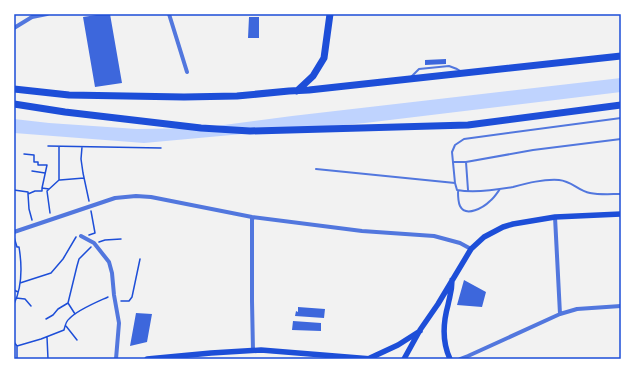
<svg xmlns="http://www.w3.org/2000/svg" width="635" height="373" viewBox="0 0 635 373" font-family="Barlow,sans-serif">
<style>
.water{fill:#bfd3fe}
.building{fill:#3d67dc}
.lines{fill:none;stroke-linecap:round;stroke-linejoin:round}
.path{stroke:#1d4ed8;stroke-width:1.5}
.service{stroke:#5277de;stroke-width:2}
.minor{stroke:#5277de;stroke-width:4}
.secondary{stroke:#1d4ed8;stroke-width:5.5}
.motorway{stroke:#1d4ed8;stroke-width:7}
.neatline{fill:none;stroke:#1d4ed8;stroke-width:1.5}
</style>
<rect width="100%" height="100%" fill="#f2f2f2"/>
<path class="water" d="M621,78V92L365,123L144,143L14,133V119L49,123L137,129L201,128L292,116Z"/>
<path class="building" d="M103,14H110L122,83L95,87L83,17Z
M249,17H259V38H248Z
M446,59V64L425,65V60Z
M464,280L486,292L482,307L457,305Z
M298,307L325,309L324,318L295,316L296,311L298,312Z
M136,313L152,314L147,342L130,346Z
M293,321L321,323V331L292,330Z"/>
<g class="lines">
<path class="path" d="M48,146L161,148
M82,147L81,159L83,173L89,201
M24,154L34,155V162H38V165H47L42,188
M32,171L45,173
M60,180L84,178
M14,190L28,192V194
M28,194L29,209L32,220
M28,194L35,191H42V188L49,189
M50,213L47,191L59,180V147
M89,235L95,233L91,211
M99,242L105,240L121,239
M20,283L51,273L63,259L76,237
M14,290L18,292
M16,298L25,299L31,306
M121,301H129L132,297L140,259
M14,304C22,287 22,265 19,247H17L14,237
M75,314L68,303L77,266L79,259L91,247
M46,319L53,315L58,309L68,303
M66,326L77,340
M47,337L48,359
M14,342L17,346V359
M17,346L41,339L64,330C65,326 66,321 69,319C77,310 97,302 108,297"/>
<path class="service" d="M411,77L419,69L449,66L457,69L462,72
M454,162H466L533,150L621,139
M466,162L468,190
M316,169L455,183L457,190C474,193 496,190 513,187C528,183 543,179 559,180C572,181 578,191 590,193C600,195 611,194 621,194
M455,183L452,152L455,145L464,139L621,118
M458,191C458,196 458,202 460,206C466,218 484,207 490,201C494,198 497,193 500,189"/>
<path class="minor" d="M169,14L187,72
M14,28L32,17L47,14
M252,217V301L253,351
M555,217L560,314
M14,232L115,198L136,196L151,197L252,217L362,231L434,236L460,243L471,249
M81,236L94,243L109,262L112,273L114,295L119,323L116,359
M460,359L468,356L560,314L577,309L621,306"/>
<path class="secondary" d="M370,358L398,345L420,331
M147,359L211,353L261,350L372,359
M404,359L420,330L438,304L471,249L484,237L503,227L513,224L555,217L621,214
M450,359C442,342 443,323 448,305C450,295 452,291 452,280"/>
<path class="motorway" d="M14,89L69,95L184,97L237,96L289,91L309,90L621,56
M297,91L313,76L324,58L330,14
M14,104L65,112L201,128L250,131L468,125L621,105"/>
</g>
<rect width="635" height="373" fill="none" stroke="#ffffff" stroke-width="30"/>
<rect x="15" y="15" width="605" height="343" class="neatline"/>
</svg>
